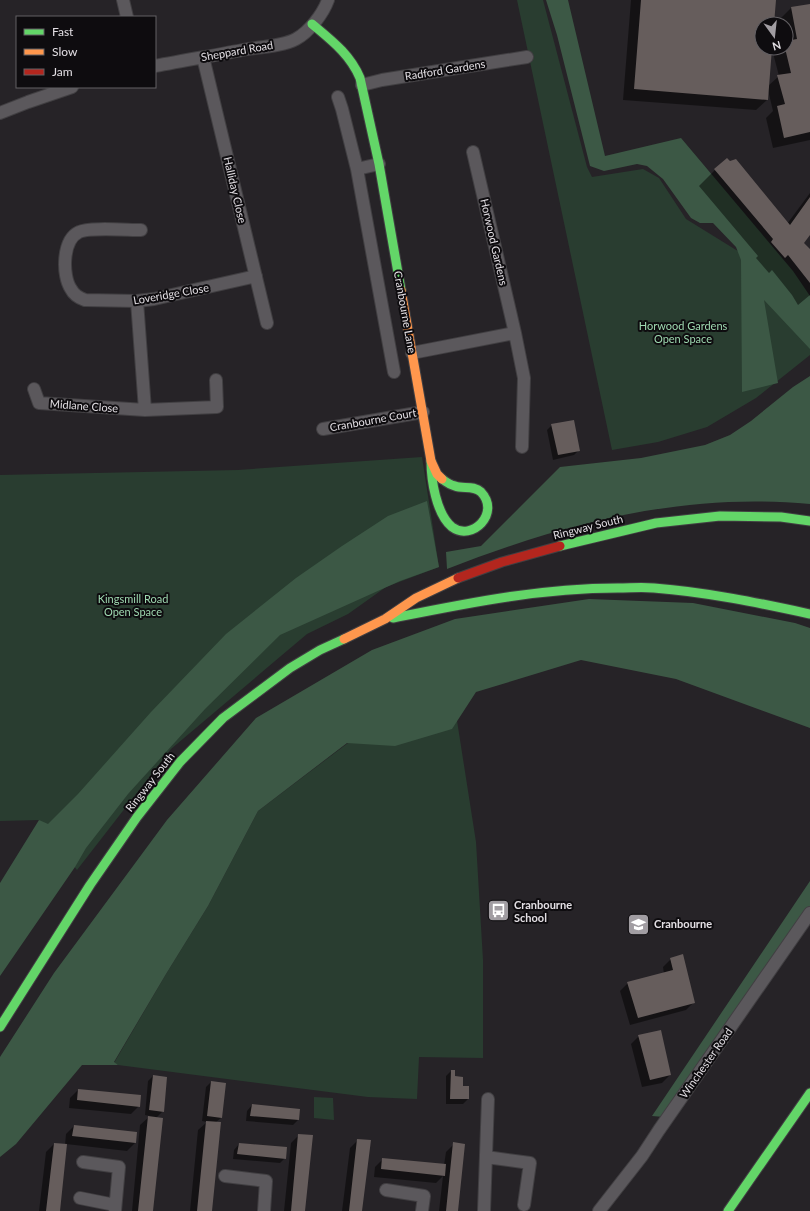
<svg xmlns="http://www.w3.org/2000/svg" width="810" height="1211" viewBox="0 0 810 1211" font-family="Lato,sans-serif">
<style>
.green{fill:#293d30}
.forest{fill:#3c5845}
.shadow{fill:#0007}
.building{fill:#665d5c}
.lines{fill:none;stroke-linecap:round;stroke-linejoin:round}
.street-casing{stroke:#413f42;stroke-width:14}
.fast-casing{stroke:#413f42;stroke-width:11}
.slow-casing{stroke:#413f42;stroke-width:11}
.jam-casing{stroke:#413f42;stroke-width:11}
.street{stroke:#5b585c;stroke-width:12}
.fast{stroke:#63d668;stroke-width:9}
.slow{stroke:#ff974d;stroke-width:9}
.jam{stroke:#b3261e;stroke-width:9}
.labels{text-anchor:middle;stroke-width:4;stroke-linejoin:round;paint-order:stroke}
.street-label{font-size:11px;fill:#e3dfe4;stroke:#0e0c0f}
.park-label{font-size:11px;fill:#9ed8b0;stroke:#0e0c0f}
.poi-label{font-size:11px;font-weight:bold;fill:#e3dfe4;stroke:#0e0c0f;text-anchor:start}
</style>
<rect width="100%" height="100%" fill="#262327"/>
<path class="green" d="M517,0H543L587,167L592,177L643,169L659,178L686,219L741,253L810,347V355L756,398L707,427L658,442L612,450Z
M422,457L439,567L386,587L348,614L307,634L171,749L77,870L39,820L0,821V475L238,470Z
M453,695L476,842L483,960V1058L419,1057L417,1099L368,1097L118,1065L114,1063L166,974L208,906L258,811L348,743Z
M314,1097L333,1098L334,1120L314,1118Z"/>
<path class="forest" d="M546,0H568L605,156L681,138L793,271L810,296V349L764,300L778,383L742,392L741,260L736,247L713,223H700L691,218L663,179L647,166L637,164L604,171L590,166L557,35Z
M810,376V504C683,492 565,523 447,569L446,552L481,546L560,467L641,458L705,445L730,435L751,421L793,387Z
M427,501L439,567L400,581L280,635L205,709L128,794L86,848L75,867L0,976V883L39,820L48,824L78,794L151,712L226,634L296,578L342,546L388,516Z
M589,599L693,603L795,623L810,628V728L676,679L581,660L476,692L452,729L395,746L347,743L258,811L208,906L166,974L114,1062L118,1065H82L16,1144L0,1157V1057L54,973L167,820L256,718L372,650L455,619Z
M810,881V908L664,1117L652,1116Z"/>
<path class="shadow" d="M631,0H775L773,24H762V48H771L768,86L779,76L773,53L778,48H786V24H782L780,19L791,8L810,5V140L773,148L766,118L773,111L768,90L767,100L756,110L623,100Z
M715,170L787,224L810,193V233L803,243L810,251V295L798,305L792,295L772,270L769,273L756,258L758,256L699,186Z
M552,425L579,450L574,455L553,460L547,430Z
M671,959L694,1002L686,1010L630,1025L620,991L628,983L664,974L663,967Z
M639,1036L670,1075L662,1083L642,1087L631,1044Z
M451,1071L454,1077L462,1087L468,1099L463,1104H446V1076Z
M153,1076L163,1111L156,1118L152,1211H132L140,1125L150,1116L145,1115L148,1081Z
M211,1082L221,1118L215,1123L211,1211H190L198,1130L207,1122L202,1121L206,1087Z
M78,1090L139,1106L131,1114L69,1108L70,1098Z
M252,1105L298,1120L293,1125L246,1121L247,1111Z
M74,1126L135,1143L127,1151L66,1144L59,1211H39L46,1152L54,1144L65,1145L66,1134Z
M299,1135L304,1211H284L291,1143Z
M358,1140L361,1211H342L350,1148Z
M239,1144L285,1158L280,1163L233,1159L234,1150Z
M454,1144L457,1211H439L443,1176L436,1183L374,1177L375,1167L383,1159L444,1165L446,1152Z"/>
<path class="building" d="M641,0H776L774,24H762V48H772L768,100L634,89Z
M810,4V132L784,138L777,106L785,104L777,75L791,73L785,48H786V41L797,39L791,7Z
M727,158L730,161L736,159L790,225L810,197V235L804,243L810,249V283L788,255L785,258L771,242L773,239L714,169Z
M574,420L580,451L558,455L551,424Z
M683,954L695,1003L638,1018L627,982L673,970L670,958Z
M661,1030L671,1075L650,1080L638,1035Z
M451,1070H455V1076L463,1077V1086H469V1099H450Z
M153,1075L167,1077L164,1112L149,1110Z
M211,1081L226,1083L222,1118L207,1116Z
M78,1089L141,1095L140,1107L77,1100Z
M252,1104L300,1109L299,1120L250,1116Z
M148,1116L163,1118L153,1211H138Z
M206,1121L221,1122L212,1211H197Z
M74,1125L137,1132L136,1143L72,1136Z
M298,1134L313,1135L305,1211H291Z
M357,1139L371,1140L362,1211H349Z
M453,1142L465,1144L458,1211H446Z
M54,1143L67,1144L60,1211H46Z
M239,1143L287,1147L286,1159L237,1154Z
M382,1158L446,1164L445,1176L381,1169Z"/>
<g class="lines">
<defs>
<path id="street" d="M123,0L127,17
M203,57L267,323
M155,66C186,60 217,55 248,49C262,47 283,46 296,39C309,32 323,14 328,0
M362,85L382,80L527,57
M338,97L342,109L357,169L394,372
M0,113L28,102L72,87
M473,152L515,333L524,378L522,447
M357,169L379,164
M141,230C127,230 89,227 79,232C62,240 62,276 71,289C74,295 79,298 85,300L137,301L154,299L256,276
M137,301L145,410
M412,353L515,333
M34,389L39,403L145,410L217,407L216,380
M323,429L423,412
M486,1157L530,1163L524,1205
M83,1162L119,1167L115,1211
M225,1176L266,1181L264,1211
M386,1190L424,1196L422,1211
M80,1198L115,1205
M484,1211L488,1099
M599,1211L642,1156L659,1130L810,913"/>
<path id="fast" d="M312,24C331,40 350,54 360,78L379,164L401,290
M431,461C431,479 436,514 452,527C472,542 501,513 481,492C474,485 463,489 455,486C450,485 446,482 442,479
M560,546L656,523L720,516L781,517L810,521
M393,618C468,603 541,588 618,588C630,588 642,587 654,588C707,592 759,603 810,614
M0,1027L90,885L137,817L180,762L223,718L290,668L320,650L344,639
M728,1211L810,1093"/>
<path id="slow" d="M401,290L431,461L437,474L442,479
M344,639L385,619L416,598L458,578"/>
<path id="jam" d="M458,578L502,562L560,546"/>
</defs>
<use href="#street" class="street-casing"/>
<use href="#fast" class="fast-casing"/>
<use href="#slow" class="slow-casing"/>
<use href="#jam" class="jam-casing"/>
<use href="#street" class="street"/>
<use href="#fast" class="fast"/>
<use href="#slow" class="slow"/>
<use href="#jam" class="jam"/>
</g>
<defs>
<symbol id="bus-square" viewBox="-11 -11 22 22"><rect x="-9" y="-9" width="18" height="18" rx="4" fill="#a19da2" stroke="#0e0c0f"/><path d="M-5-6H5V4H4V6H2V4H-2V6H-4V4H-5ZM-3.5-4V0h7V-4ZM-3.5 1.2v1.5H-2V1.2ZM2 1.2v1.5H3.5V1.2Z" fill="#fff"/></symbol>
<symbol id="school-square" viewBox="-11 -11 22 22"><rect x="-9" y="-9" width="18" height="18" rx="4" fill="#a19da2" stroke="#0e0c0f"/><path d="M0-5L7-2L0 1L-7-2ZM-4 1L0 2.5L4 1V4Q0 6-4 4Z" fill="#fff"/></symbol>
</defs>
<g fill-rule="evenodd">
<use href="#bus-square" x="486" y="898" width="25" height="25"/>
<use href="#school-square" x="626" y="912" width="25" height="25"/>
</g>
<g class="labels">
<g class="street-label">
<text transform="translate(237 51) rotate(-10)" y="4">Sheppard Road</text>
<text transform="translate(445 70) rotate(-9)" y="4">Radford Gardens</text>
<text transform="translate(235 190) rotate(77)" y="4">Halliday Close</text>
<text transform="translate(494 242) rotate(77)" y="4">Horwood Gardens</text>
<text transform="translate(171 294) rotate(-10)" y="4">Loveridge Close</text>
<text transform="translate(405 312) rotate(80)" y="4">Cranbourne Lane</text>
<text transform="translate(84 406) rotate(4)" y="4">Midlane Close</text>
<text transform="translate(373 420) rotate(-10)" y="4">Cranbourne Court</text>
<text transform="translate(588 527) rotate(-14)" y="4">Ringway South</text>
<text transform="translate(150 782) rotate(-52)" y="4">Ringway South</text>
<text transform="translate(706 1063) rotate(-55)" y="4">Winchester Road</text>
</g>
<g class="park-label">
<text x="683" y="330">Horwood Gardens<tspan x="683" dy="13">Open Space</tspan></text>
<text x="133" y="603">Kingsmill Road<tspan x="133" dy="13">Open Space</tspan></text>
</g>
<g class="poi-label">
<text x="514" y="909">Cranbourne<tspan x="514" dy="13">School</tspan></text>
<text x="654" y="928">Cranbourne</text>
</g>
</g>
<rect x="16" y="16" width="140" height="72" fill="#0e0c0f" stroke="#636064"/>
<rect x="24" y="29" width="20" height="6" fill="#63d668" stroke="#636064"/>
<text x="52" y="36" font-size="12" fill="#e3dfe4">Fast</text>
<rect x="24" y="49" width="20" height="6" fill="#ff974d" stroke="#636064"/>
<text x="52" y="56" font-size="12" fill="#e3dfe4">Slow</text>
<rect x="24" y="69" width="20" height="6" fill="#b3261e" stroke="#636064"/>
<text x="52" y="76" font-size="12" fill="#e3dfe4">Jam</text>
<g transform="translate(774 36) rotate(165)"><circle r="19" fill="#0e0c0f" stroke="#636064"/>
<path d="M0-3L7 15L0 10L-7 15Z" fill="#a19da2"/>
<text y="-6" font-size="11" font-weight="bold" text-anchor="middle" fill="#e3dfe4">N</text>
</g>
</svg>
